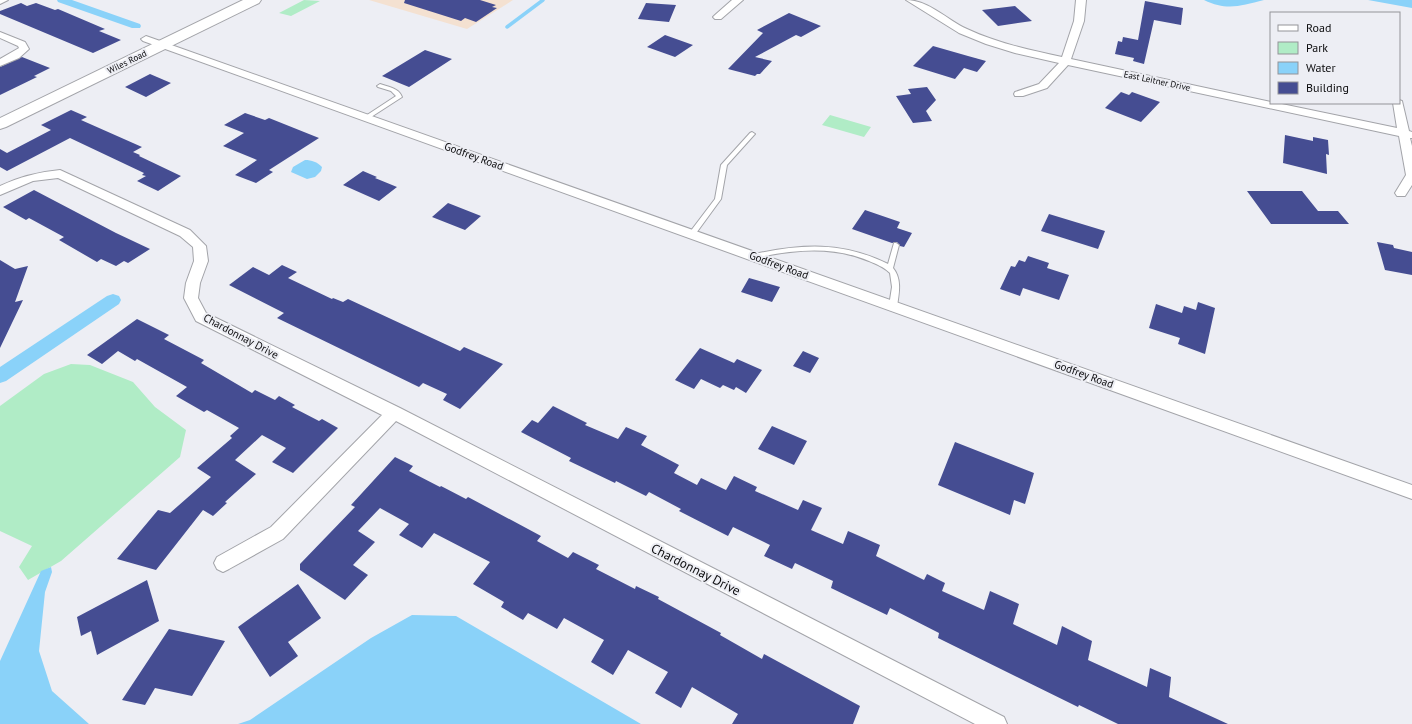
<svg xmlns="http://www.w3.org/2000/svg" width="1412" height="724" viewBox="0 0 1412 724" font-family="'PT Sans',sans-serif">
<style>
.commercial{fill:#f4e1d1}
.green{fill:#b0ecc6}
.water{fill:#8ad2f9}
.lines{fill:none;stroke-linecap:round;stroke-linejoin:round}
.stream{stroke:#8ad2f9;stroke-width:3.5}
.canal{fill:#8ad2f9;fill-rule:evenodd}
.building{fill:#454d92}
.service-casing{stroke:#a3a4a9;stroke-width:2}
.minor-casing{stroke:#a3a4a9;stroke-width:2}
.secondary-casing{stroke:#a3a4a9;stroke-width:2}
.service{fill:#fff;fill-rule:evenodd}
.minor{fill:#fff;fill-rule:evenodd}
.secondary{fill:#fff;fill-rule:evenodd}
.labels{text-anchor:middle;stroke-width:4;stroke-linejoin:round;paint-order:stroke}
.far-street-label{font-size:9px;fill:#0b0b0d;stroke:#edeef4}
.street-label{font-size:11px;fill:#0b0b0d;stroke:#edeef4}
.near-street-label{font-size:13px;fill:#0b0b0d;stroke:#edeef4}
</style>
<rect width="100%" height="100%" fill="#edeef4"/>
<path class="commercial" d="M369,0H513L467,29Z"/>
<path class="green" d="M304,0L320,1L291,16L279,13Z
M830,115L871,127L864,137L822,125Z
M71,364L90,365L133,382L155,407L186,430L180,457L61,561L28,580L19,567L32,546L0,531V406L44,374Z"/>
<path class="water" d="M1204,0H1264C1240,6 1227,11 1204,0Z
M1368,0H1412V8Z
M305,160C312,160 317,162 322,167L321,171L315,177L307,179L291,172L293,167Z
M51,567L52,572L45,592L39,651L52,691L89,724H0V661L41,571Z
M412,615L456,616L641,724H238L250,720L371,638Z"/>
<g class="lines">
<path class="stream" d="M507,27L543,0"/>
<path class="canal" d="M57,0H72L140,24L141,26L140,28H132L58,2Z
M113,294L119,296L121,300L119,304L6,381L0,383V367L107,296Z"/>
</g>
<path class="building" d="M405,0H480L496,5L492,7L497,8L476,22L465,18L461,21L404,3Z
M1145,1L1183,8L1181,25L1154,20L1144,64L1133,61L1134,58L1115,54L1118,41L1122,42L1123,37L1138,40Z
M21,3L27,6L36,3L55,10L58,9L105,29L99,31L121,40L93,53L0,14V11Z
M646,3L676,5L669,22L638,19Z
M1015,6L1032,21L998,26L982,10Z
M789,13L821,26L801,37L796,35L755,57L772,61L760,74H757L755,76L728,69L763,33L757,30Z
M665,35L693,45L675,57L647,47Z
M933,46L968,56L986,61L977,72L964,68L955,79L913,66Z
M425,50L452,59L409,87L382,76Z
M22,57L50,68L34,76L37,77L0,95V67Z
M150,74L171,83L146,97L125,87Z
M927,87L936,100L926,111L932,121L913,123L896,96L911,94L908,89Z
M1121,92L1129,95L1132,92L1160,102L1141,122L1105,108Z
M71,110L87,117L81,120L142,147L133,152L140,155L139,156L181,176L158,191L137,181L146,176L142,175L144,173L70,138L7,171L0,167V149L7,153L51,130L41,125Z
M245,113L265,120L269,118L319,138L269,170L273,172L256,183L235,175L257,160L223,146L244,133L224,125Z
M1285,135L1313,141V137L1328,140L1329,155L1326,154L1327,174L1283,163Z
M363,171L377,177L375,178L397,187L379,201L343,185Z
M34,190L116,233L150,249L128,263L124,261L116,266L101,259L97,262L59,240L64,237L29,218L26,220L3,207Z
M1247,191H1302L1318,211H1338L1349,224H1271Z
M448,203L481,216L465,230L432,217Z
M865,210L900,222L897,228L912,233L904,247L900,246L897,242L892,243L852,229Z
M1049,214L1105,231L1098,249L1041,231Z
M1377,242L1393,245L1394,248L1412,252V275L1385,270Z
M1028,256L1049,263L1047,268L1069,275L1059,300L1023,288L1020,296L1000,289L1011,266L1015,267L1019,260L1025,262Z
M0,260L15,269L28,266L15,302L23,300L0,348Z
M282,265L297,272L288,278L332,299L333,298L343,302L348,299L460,351L464,347L503,364L460,409L443,400L447,394L423,383L419,387L277,318L284,313L229,285L253,267L269,275Z
M749,278L780,287L772,302L741,292Z
M1198,302L1215,308L1205,354L1178,344L1180,338L1149,328L1156,304L1182,313L1184,306L1196,310Z
M137,319L169,335L164,339L204,360L201,363L252,393L255,390L275,400L279,396L295,405L292,407L319,421L322,419L338,428L293,473L272,462L286,448L262,435L235,460L256,474L225,502L227,503L213,516L203,510L156,570L117,559L158,510L170,513L211,477L197,468L232,438L230,436L239,428L207,410L204,412L176,396L187,387L137,359L135,361L118,351L102,364L87,355Z
M700,348L734,363L737,359L762,370L746,393L736,387L734,390L723,385L720,388L701,379L694,389L675,380Z
M803,351L819,358L810,373L793,366Z
M553,406L587,423L585,425L618,439L626,427L647,436L641,445L679,465L674,473L697,485L701,478L726,490L734,476L757,487L755,491L798,510L803,500L822,508L811,530L843,544L848,531L880,545L876,556L924,580L927,574L945,583L942,591L984,610L990,591L1019,604L1013,624L1057,645L1062,626L1092,641L1088,660L1147,687L1150,668L1171,677L1169,697L1228,724H1118L1079,705L1078,707L938,638L939,633L890,608L887,615L831,588L833,581L795,563L792,569L764,556L770,545L733,527L728,536L679,511L681,509L649,492L646,496L616,481L615,483L569,461L571,458L521,432L532,420L538,423Z
M772,426L807,441L794,465L758,449Z
M955,442L1034,473L1025,504L1014,500L1010,515L938,485Z
M395,457L413,466L409,471L440,487L441,486L466,499L468,497L541,536L537,541L568,558L573,552L599,565L596,569L635,589L636,586L659,597L658,599L721,633L720,635L762,659L764,654L860,706L853,724H732L738,714L692,687L681,708L655,693L668,672L628,650L613,675L591,662L604,640L564,618L557,629L528,613L523,620L501,607L504,602L473,584L490,562L434,533L422,548L399,535L409,524L380,508L358,531L375,542L353,565L368,575L345,600L300,570V564L355,507L351,505Z
M147,580L159,621L97,655L91,631L81,636L77,617Z
M298,584L321,618L288,642L298,656L270,677L238,627Z
M169,629L225,641L192,696L155,688L145,705L122,700Z"/>
<g class="lines">
<defs>
<path id="service" d="M380,84C388,87 399,88 402,97L368,119H364V117L396,96L391,91L378,87L377,86Z
M752,132L755,134L754,135L727,165L721,199L694,236H690L689,234L690,232L715,199L721,165L750,133Z
M894,243H896L899,245L893,268C902,279 899,293 897,306L893,309L889,306L892,287L890,273C884,267 876,264 869,261C831,245 793,250 754,258L750,256L754,254C802,244 842,241 888,264Z"/>
<path id="minor" d="M0,0H8L0,4Z
M732,0H743L721,19H715L713,17L715,15Z
M906,0C929,0 947,20 967,29C997,43 1029,50 1062,57L1074,21L1076,0H1086L1084,21L1071,59L1271,102V103H1277L1397,128L1393,103H1399V100L1402,101L1409,131L1412,132V138H1410L1412,146V185L1405,196H1397L1395,193L1406,175L1399,136L1068,65L1047,88L1023,96H1015L1014,94L1015,92L1039,84L1059,63L1015,53L986,44L959,33Z
M0,32L25,42L29,49L19,58L0,66V59L19,48L18,46L0,38Z
M146,36L1412,485V499L143,41L141,39Z
M60,170L190,230L206,246L208,261L200,283L198,298L206,313L400,408L1004,717L1007,724H975L396,421L283,539L229,569L223,572L217,569L214,563L217,557L271,527L382,415L196,321L184,298L186,283L194,261L193,247L180,236L58,178L33,181L0,195V186C19,177 39,172 60,170Z"/>
<path id="secondary" d="M243,0H261L259,3L6,127L0,129V118Z"/>
</defs>
<use href="#service" class="service-casing"/>
<use href="#minor" class="minor-casing"/>
<use href="#secondary" class="secondary-casing"/>
<use href="#service" class="service"/>
<use href="#minor" class="minor"/>
<use href="#secondary" class="secondary"/>
</g>
<g class="labels">
<g class="far-street-label">
<text transform="translate(127 62) rotate(-26)" y="3">Wiles Road</text>
<text transform="translate(1157 81) rotate(12)" y="3">East Leitner Drive</text>
</g>
<g class="street-label">
<text transform="translate(474 156) rotate(20)" y="4">Godfrey Road</text>
<text transform="translate(779 265) rotate(20)" y="4">Godfrey Road</text>
<text transform="translate(241 336) rotate(28)" y="4">Chardonnay Drive</text>
<text transform="translate(1084 374) rotate(20)" y="4">Godfrey Road</text>
</g>
<g class="near-street-label">
<text transform="translate(696 569) rotate(27)" y="5">Chardonnay Drive</text>
</g>
</g>
<rect x="1270" y="12" width="130" height="92" fill="#edeef4" stroke="#939398"/>
<rect x="1278" y="25" width="20" height="6" fill="#ffffff" stroke="#939398"/>
<text x="1306" y="32" font-size="12" fill="#0b0b0d">Road</text>
<rect x="1278" y="42" width="20" height="12" fill="#b0ecc6" stroke="#939398"/>
<text x="1306" y="52" font-size="12" fill="#0b0b0d">Park</text>
<rect x="1278" y="62" width="20" height="12" fill="#8ad2f9" stroke="#939398"/>
<text x="1306" y="72" font-size="12" fill="#0b0b0d">Water</text>
<rect x="1278" y="82" width="20" height="12" fill="#454d92" stroke="#939398"/>
<text x="1306" y="92" font-size="12" fill="#0b0b0d">Building</text>
</svg>
